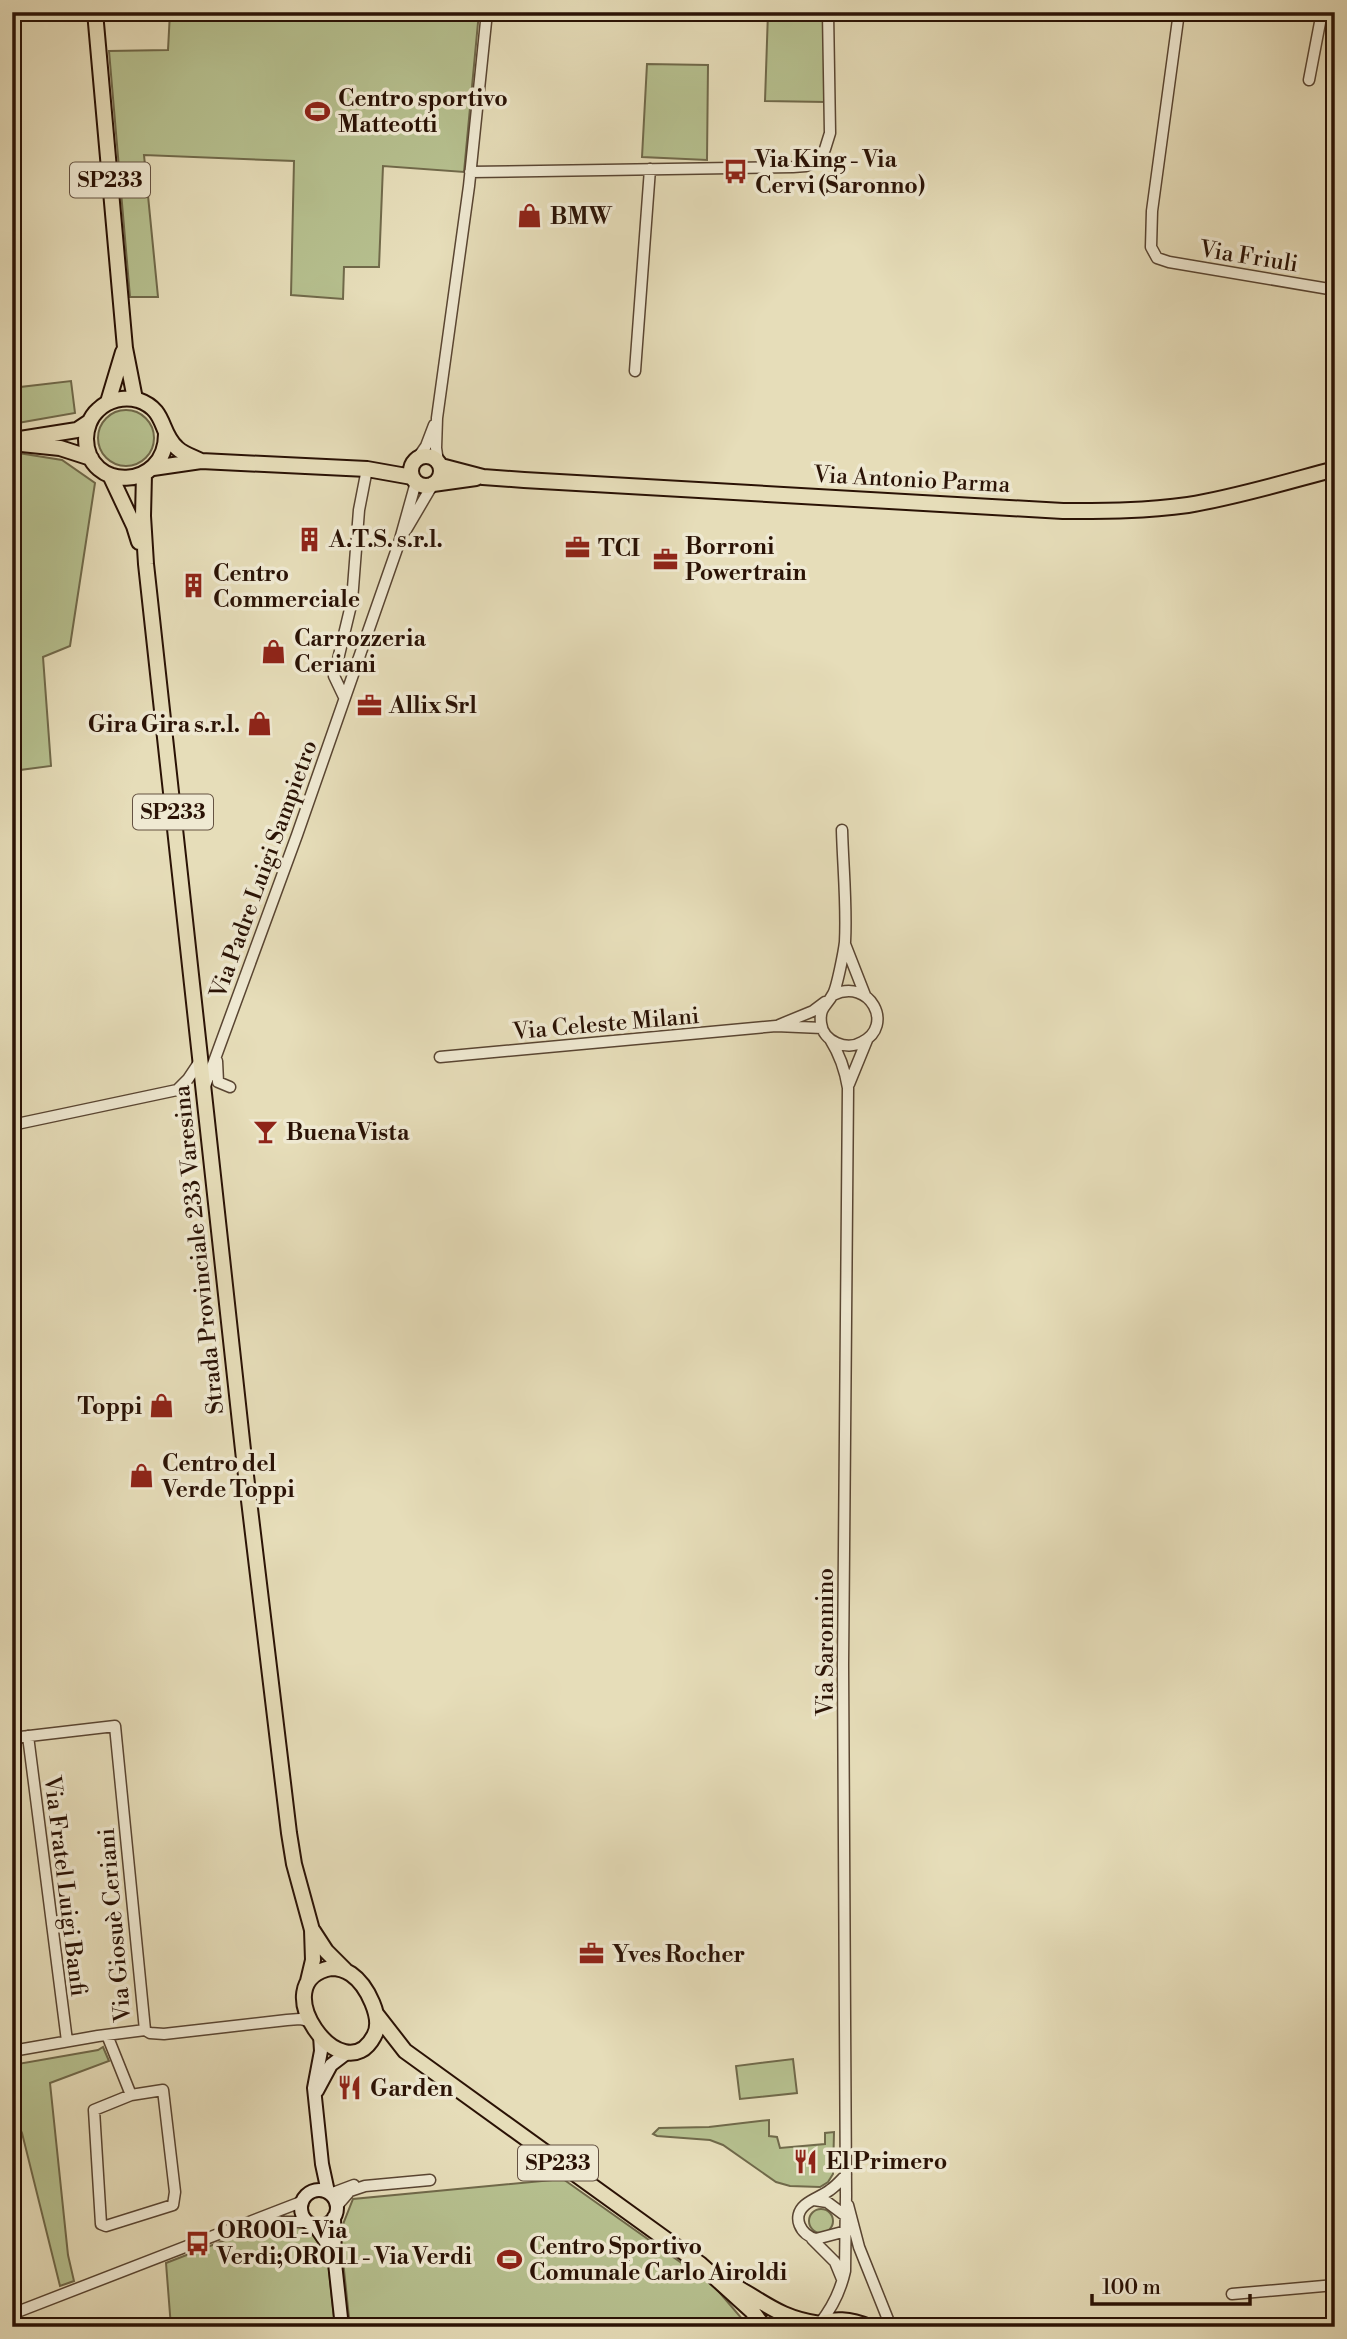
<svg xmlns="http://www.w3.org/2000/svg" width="1347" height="2339" viewBox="0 0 1347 2339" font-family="'Libre Bodoni',serif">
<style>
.green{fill:#b6c08f;stroke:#70694a;stroke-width:2}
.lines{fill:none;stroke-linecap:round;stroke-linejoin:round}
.street-casing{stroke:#594532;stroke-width:13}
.secondary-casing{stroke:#2a1205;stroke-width:16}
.primary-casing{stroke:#2a1205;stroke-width:18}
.street{stroke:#efe9d2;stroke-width:10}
.secondary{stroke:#efe9d2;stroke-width:12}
.primary{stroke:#e6ddb9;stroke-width:14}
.labels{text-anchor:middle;stroke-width:7;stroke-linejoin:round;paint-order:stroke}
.shield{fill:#efe9d2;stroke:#655242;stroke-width:2}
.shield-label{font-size:21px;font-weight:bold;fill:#2a1205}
.poi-label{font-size:23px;font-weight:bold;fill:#2a1205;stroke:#efe9d2;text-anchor:start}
.street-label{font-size:23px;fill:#2a1205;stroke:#efe9d2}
</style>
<rect width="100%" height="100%" fill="#e6ddb9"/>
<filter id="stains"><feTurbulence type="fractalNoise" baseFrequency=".00286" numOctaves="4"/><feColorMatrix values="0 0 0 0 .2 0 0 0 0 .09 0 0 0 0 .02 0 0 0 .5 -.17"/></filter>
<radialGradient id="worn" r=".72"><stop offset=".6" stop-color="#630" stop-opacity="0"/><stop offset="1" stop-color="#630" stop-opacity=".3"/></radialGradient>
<path class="green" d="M170,12H479L464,172L383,166L379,267H344L343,299L291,295L294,161L144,155L158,297H130L109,51L168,50Z
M768,12H824L825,102L765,101Z
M647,64L708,65L707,160L642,157Z
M71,381L75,413L12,424V388Z
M98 438a28 28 0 1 1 56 0a28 28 0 1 1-56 0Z
M12,452L62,460L95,483L70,646L43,657L51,766L12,771Z
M103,2047L109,2061L50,2083L68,2255L74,2281L60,2286L22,2133L17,2122L12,2123V2065L98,2050Z
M793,2059L797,2093L740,2099L736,2066Z
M769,2120V2136L777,2137L780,2148L825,2144V2133L834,2132L833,2174L828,2182L820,2187L790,2186L776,2182L723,2145L710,2140L657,2136L653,2134L659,2128L709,2127Z
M563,2179L714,2286L749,2327H350L340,2232L353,2199Z
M809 2221a12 12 0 1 1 24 0a12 12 0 1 1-24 0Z
M296,2226L312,2231L327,2252L335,2327H171L166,2263L259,2227Z"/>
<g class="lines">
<defs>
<path id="street" d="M1179,12L1152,211L1151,247L1157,258L1169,262L1335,290
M1309,80L1322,12
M470,172L793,167L806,166L819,161L825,149L830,133L828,12
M635,371L650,169
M417,459L426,446L434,425
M438,462L436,448L437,418L469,186L487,12
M406,530L433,484
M344,697L334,676L352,601L359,510L367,469
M845,944L865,995
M833,995C870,977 895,1026 862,1042C847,1051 823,1042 821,1023C819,1007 827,1006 833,994C837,987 844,951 845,942C847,905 843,867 842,830
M779,1025L813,1011L825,1002
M440,1057L776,1026L822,1028
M217,1061L218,1082L230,1087
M849,1084L867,1040
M205,1086L297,835L399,543L416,482
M12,1125L177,1090L188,1079L200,1061
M28,1736L67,2041
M12,1738L115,1726L145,2030
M107,2035L131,2095L94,2110L101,2224L106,2226L173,2205L175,2192L163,2090L131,2095
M12,2051L98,2036L145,2030L150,2033L164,2034L287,2020L300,2019L312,2022
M846,2175C841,2180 836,2186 830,2190C822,2196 812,2199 805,2205C791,2217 801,2235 816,2239L850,2230
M330,2194L354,2185
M814,2200L827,2202L847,2217
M848,2205L859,2247L891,2327
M337,2206L350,2191L365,2186L430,2180
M259,2222H307
M812,2239L835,2262L842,2279
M1232,2294L1335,2285
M12,2314L301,2202
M820,2323C832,2308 841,2289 845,2271L846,2196L843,1665L848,1088C845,1069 840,1055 830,1039"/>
<path id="secondary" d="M320,2035L321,2051L314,2088L322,2164L328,2192
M317,2091L331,2065L348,2052
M301 2208a18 18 0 1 1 36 0a18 18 0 1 1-36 0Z
M334,2217L335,2263L342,2327
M315,2226L328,2245L333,2259"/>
<path id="primary" d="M95,12L125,348L135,399
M108,402L123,352
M166,434C166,491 87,492 86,439C86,429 90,417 98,410C108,400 124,396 138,400C167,410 159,432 177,448C183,454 193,457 201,461
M20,439L77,430L89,422
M12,443L60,448L91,458
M411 471a15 15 0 1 1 30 0a15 15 0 1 1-30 0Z
M441,466L483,477L524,480L1063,511C1105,511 1146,511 1188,505C1237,497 1286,482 1335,469
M153,468L201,461L367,469L412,477
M144,474L143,516L146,564L244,1459L289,1833L294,1864L312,1930L313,1960L308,1981
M110,475L134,526L139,542
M433,484L476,478
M313,1931L326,1951L345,1970
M331,1968C338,1968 345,1970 351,1974C367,1985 384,2019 374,2036C343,2095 262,1981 331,1968Z
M377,2015L405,2051L700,2264L752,2311L764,2327
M733,2285C767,2304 780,2318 820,2324
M815,2327C831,2316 853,2320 869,2327"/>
</defs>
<use href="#street" class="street-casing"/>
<use href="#secondary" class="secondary-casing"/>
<use href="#primary" class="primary-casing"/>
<use href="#street" class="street"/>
<use href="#secondary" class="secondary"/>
<use href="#primary" class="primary"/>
</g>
<defs>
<symbol id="stadium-bare" viewBox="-9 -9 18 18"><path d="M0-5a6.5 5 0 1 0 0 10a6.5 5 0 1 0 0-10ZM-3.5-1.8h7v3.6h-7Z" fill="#8f2418" stroke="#efe9d2" stroke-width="2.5" paint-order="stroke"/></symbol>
<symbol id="bus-bare" viewBox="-9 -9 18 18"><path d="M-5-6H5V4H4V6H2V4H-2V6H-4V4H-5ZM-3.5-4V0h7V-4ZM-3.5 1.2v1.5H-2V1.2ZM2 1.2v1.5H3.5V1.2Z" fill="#8f2418" stroke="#efe9d2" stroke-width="2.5" paint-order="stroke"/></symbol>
<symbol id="shop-bare" viewBox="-9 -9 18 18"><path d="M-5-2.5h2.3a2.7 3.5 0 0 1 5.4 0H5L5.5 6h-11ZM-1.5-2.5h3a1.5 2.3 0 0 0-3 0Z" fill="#8f2418" stroke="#efe9d2" stroke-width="2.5" paint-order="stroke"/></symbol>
<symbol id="building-bare" viewBox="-9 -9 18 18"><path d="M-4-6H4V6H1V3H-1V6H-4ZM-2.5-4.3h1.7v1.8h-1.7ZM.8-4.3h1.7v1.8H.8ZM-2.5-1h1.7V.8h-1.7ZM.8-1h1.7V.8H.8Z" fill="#8f2418" stroke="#efe9d2" stroke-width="2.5" paint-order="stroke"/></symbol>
<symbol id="office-bare" viewBox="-9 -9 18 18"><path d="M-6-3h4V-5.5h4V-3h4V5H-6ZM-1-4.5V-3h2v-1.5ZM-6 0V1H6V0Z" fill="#8f2418" stroke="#efe9d2" stroke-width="2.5" paint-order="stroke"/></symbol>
<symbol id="bar-bare" viewBox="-9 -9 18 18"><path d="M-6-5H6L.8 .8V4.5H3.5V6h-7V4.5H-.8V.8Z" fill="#8f2418" stroke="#efe9d2" stroke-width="2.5" paint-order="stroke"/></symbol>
<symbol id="restaurant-bare" viewBox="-9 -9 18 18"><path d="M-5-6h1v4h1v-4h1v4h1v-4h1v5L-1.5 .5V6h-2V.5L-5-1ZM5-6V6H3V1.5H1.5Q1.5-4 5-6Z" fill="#8f2418" stroke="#efe9d2" stroke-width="2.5" paint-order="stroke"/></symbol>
</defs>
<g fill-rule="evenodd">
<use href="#stadium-bare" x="300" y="94" width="35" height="35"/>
<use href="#bus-bare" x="718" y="154" width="35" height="35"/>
<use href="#shop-bare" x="512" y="198" width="35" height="35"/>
<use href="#building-bare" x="292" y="522" width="35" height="35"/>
<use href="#office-bare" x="560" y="530" width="35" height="35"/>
<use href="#office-bare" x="648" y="542" width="35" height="35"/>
<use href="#building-bare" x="176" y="568" width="35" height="35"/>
<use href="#shop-bare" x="256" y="634" width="35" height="35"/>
<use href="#office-bare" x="352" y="688" width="35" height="35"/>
<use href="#shop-bare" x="242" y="706" width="35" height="35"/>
<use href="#bar-bare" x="248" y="1114" width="35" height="35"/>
<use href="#shop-bare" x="144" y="1388" width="35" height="35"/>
<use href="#shop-bare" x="124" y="1458" width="35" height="35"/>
<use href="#office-bare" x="574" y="1936" width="35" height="35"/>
<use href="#restaurant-bare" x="332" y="2070" width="35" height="35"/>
<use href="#restaurant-bare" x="788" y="2144" width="35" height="35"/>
<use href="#bus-bare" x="180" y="2226" width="35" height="35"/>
<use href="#stadium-bare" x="492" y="2242" width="35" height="35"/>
</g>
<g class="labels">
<g class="shield">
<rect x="70" y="162.5" width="80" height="35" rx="5"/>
<rect x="133" y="794.5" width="80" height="35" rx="5"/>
<rect x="518" y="2145.5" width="80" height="35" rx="5"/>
</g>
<g class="shield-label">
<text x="110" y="187">SP233</text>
<text x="173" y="819">SP233</text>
<text x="558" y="2170">SP233</text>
</g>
<g class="poi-label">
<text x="338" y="106">Centro sportivo<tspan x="338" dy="26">Matteotti</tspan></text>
<text x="755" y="167">Via King - Via<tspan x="755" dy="26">Cervi (Saronno)</tspan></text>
<text x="550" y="224">BMW</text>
<text x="329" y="547">A.T.S. s.r.l.</text>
<text x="685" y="554">Borroni<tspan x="685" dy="26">Powertrain</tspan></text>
<text x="598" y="556">TCI</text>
<text x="213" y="581">Centro<tspan x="213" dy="26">Commerciale</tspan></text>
<text x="294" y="646">Carrozzeria<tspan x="294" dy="26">Ceriani</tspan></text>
<text x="389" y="713">Allix Srl</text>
<text x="240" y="732" text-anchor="end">Gira Gira s.r.l.</text>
<text x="286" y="1140">BuenaVista</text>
<text x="142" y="1414" text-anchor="end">Toppi</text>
<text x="162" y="1471">Centro del<tspan x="162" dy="26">Verde Toppi</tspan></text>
<text x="612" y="1962">Yves Rocher</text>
<text x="370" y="2096">Garden</text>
<text x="826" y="2169">El Primero</text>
<text x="217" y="2238">OR001 - Via<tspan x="217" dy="26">Verdi;OR011 - Via Verdi</tspan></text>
<text x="529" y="2254">Centro Sportivo<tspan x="529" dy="26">Comunale Carlo Airoldi</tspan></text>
</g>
<g class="street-label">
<text transform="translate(1249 256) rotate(9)" y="8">Via Friuli</text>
<text transform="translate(912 479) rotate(3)" y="8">Via Antonio Parma</text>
<text transform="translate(263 869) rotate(-70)" y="8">Via Padre Luigi Sampietro</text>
<text transform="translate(606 1023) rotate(-5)" y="8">Via Celeste Milani</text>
<text transform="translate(198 1250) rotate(-96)" y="8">Strada Provinciale 233 Varesina</text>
<text transform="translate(825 1642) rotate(-90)" y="8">Via Saronnino</text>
<text transform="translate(66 1886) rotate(83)" y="8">Via Fratel Luigi Banfi</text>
<text transform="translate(114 1925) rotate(-95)" y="8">Via Giosuè Ceriani</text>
</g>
</g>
<rect width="1347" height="2339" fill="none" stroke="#e6ddb9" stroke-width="42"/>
<rect x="14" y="14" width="1319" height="2311" fill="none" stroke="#2a1205" stroke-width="3.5"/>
<rect x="21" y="21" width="1305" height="2297" fill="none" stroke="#2a1205" stroke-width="2"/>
<path d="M1092 2294v10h158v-10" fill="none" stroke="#2a1205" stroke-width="3.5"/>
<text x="1102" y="2294" font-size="21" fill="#2a1205" stroke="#efe9d2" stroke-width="5" paint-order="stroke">100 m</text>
<rect width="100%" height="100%" filter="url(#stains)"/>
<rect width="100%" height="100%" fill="url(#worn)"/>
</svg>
